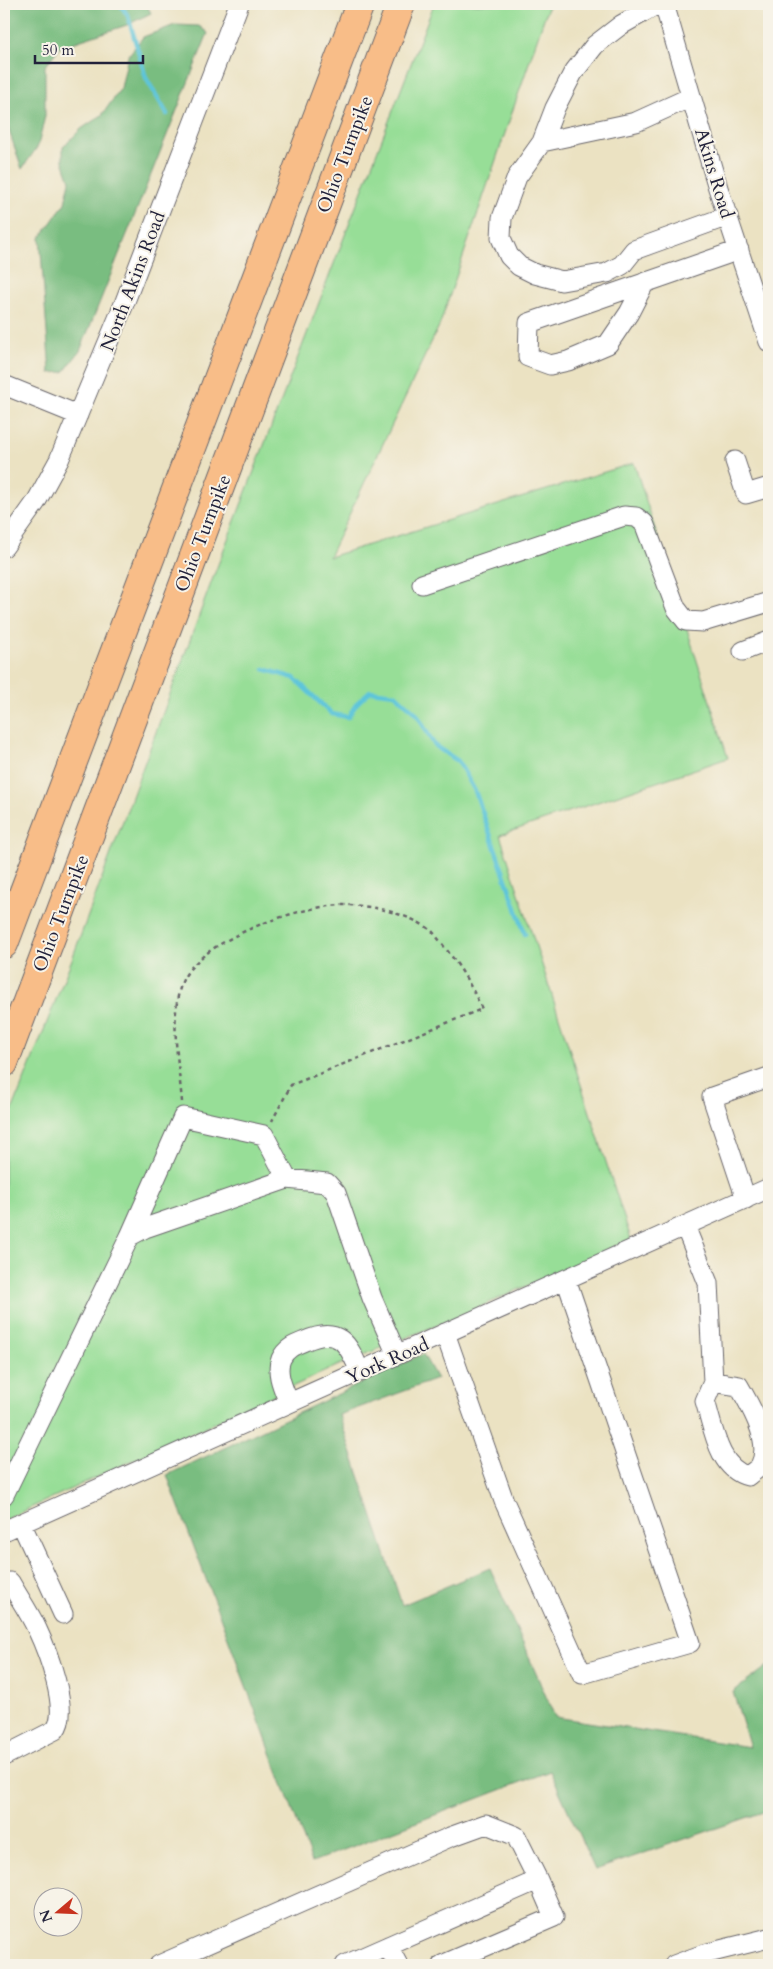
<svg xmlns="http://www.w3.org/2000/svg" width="773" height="1969" viewBox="0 0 773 1969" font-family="Cardo,serif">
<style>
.green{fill:#97de97;stroke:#5c8069}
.forest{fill:#79bd80;stroke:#4e705e}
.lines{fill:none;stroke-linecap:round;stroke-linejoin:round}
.stream{stroke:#5dc5da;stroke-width:4.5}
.minor-casing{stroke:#68656a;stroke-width:21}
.highway-casing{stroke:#68656a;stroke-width:30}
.path{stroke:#68656a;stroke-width:2.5;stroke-dasharray:4 4;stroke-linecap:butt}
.minor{stroke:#fff;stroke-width:19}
.highway{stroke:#f8bd88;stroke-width:28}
.labels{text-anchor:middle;stroke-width:4;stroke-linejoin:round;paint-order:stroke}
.street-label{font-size:19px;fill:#22223b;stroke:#f7f3e8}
</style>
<rect width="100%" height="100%" fill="#f7f3e8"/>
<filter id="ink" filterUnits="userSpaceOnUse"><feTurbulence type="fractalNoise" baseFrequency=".02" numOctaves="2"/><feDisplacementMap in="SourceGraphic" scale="10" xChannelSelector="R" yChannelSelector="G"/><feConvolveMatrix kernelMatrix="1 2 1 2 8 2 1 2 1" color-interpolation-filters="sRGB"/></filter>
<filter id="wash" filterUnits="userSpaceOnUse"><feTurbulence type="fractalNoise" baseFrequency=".0096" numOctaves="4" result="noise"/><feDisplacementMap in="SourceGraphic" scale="20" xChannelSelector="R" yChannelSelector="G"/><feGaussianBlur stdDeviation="1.12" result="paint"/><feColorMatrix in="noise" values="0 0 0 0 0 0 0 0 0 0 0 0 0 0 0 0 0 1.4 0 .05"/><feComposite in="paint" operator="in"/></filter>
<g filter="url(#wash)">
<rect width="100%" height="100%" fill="#ebe2c2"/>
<path class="green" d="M434,4H549L440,324L329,557L634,463L728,758L500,835L631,1239L462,1315L339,1365L4,1520V1131L72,959L214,575Z"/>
<path class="forest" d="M4,4H146L151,13L127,25L60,47L45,66V116L38,146L22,169L9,131L4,86Z
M175,25L199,26L208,33L80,351L64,372L50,373L40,238L65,203L70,181L63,161V147L81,129L102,115L121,88L128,56L143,37Z
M423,1354L437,1379L339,1415L402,1605L490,1568L555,1717L750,1747L733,1692L769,1665V1810L595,1870L550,1771L312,1862L167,1475Z"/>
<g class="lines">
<path class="stream" d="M120,4L128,16L146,78L167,114
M264,669L294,678L332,714L348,717L357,703L370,691L395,694L416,713L435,746L458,761L475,791L525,934"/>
</g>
</g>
<g filter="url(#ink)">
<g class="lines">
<defs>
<path id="minor" d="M658,4L621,25L595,45L573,73L555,108L542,142L517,177L502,218L501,238L509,256L519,266L535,274L562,281L607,273L622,265L634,250L728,216
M664,4L718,188L769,342
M542,142L636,122L691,97
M645,282L629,313L608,344L568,361L550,365L528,357L529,323L739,250
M4,385L78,415
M735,461L746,494L769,487
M4,547L36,502L59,460L124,304L239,4
M422,584L624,516L636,517L644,523L676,608L686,621L703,622L769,602
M743,651L769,641
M746,1199L712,1097L769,1077
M685,1226L708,1283L713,1382L739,1386C750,1406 773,1442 760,1466C758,1469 751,1473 748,1476C718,1469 713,1426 705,1401L713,1382
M130,1236L183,1117L264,1135L287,1179
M445,1333L504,1501L582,1674L690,1643L566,1279
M289,1403C284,1390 275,1373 281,1359C286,1348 295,1345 305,1341C338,1326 348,1342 360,1372
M4,1495L130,1236L145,1228L287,1179L327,1183L336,1193L372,1298L397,1355
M21,1523L63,1614
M4,1531L769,1188
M4,1756L55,1730C71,1712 47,1650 37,1629C29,1612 19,1598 10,1582
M388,1946L398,1965
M159,1965L450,1837L486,1824L516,1836L538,1880L345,1965
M442,1965L554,1917L538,1880
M674,1965L704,1954L769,1938"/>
<path id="highway" d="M4,944L360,4
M4,1063L401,4"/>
</defs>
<use href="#minor" class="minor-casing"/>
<use href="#highway" class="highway-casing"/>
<path class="path" d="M182,1102C179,1066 169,1016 182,982C199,939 305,903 348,905C376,906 408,914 431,930C435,934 439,940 443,945C459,965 471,985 482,1009L291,1085L272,1121"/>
<use href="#minor" class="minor"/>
<use href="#highway" class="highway"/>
</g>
</g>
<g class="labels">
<g class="street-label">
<text transform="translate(344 154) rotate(-69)" y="7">Ohio Turnpike</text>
<text transform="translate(715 173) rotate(73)" y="7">Akins Road</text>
<text transform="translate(132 281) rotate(-69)" y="7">North Akins Road</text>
<text transform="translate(202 533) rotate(-69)" y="7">Ohio Turnpike</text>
<text transform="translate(60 913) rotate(-69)" y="7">Ohio Turnpike</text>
<text transform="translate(387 1360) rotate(-24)" y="7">York Road</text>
</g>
</g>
<rect width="773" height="1969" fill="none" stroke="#f7f3e8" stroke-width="20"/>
<g transform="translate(58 1912) rotate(251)"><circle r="24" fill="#f7f3e8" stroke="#a29fa3"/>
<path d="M0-4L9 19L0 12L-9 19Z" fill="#c8321e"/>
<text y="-8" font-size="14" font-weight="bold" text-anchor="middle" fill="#22223b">N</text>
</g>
<path d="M35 55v8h108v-8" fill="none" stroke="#22223b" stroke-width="2.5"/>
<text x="42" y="55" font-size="15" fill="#22223b" stroke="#f7f3e8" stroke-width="4" paint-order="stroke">50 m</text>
</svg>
